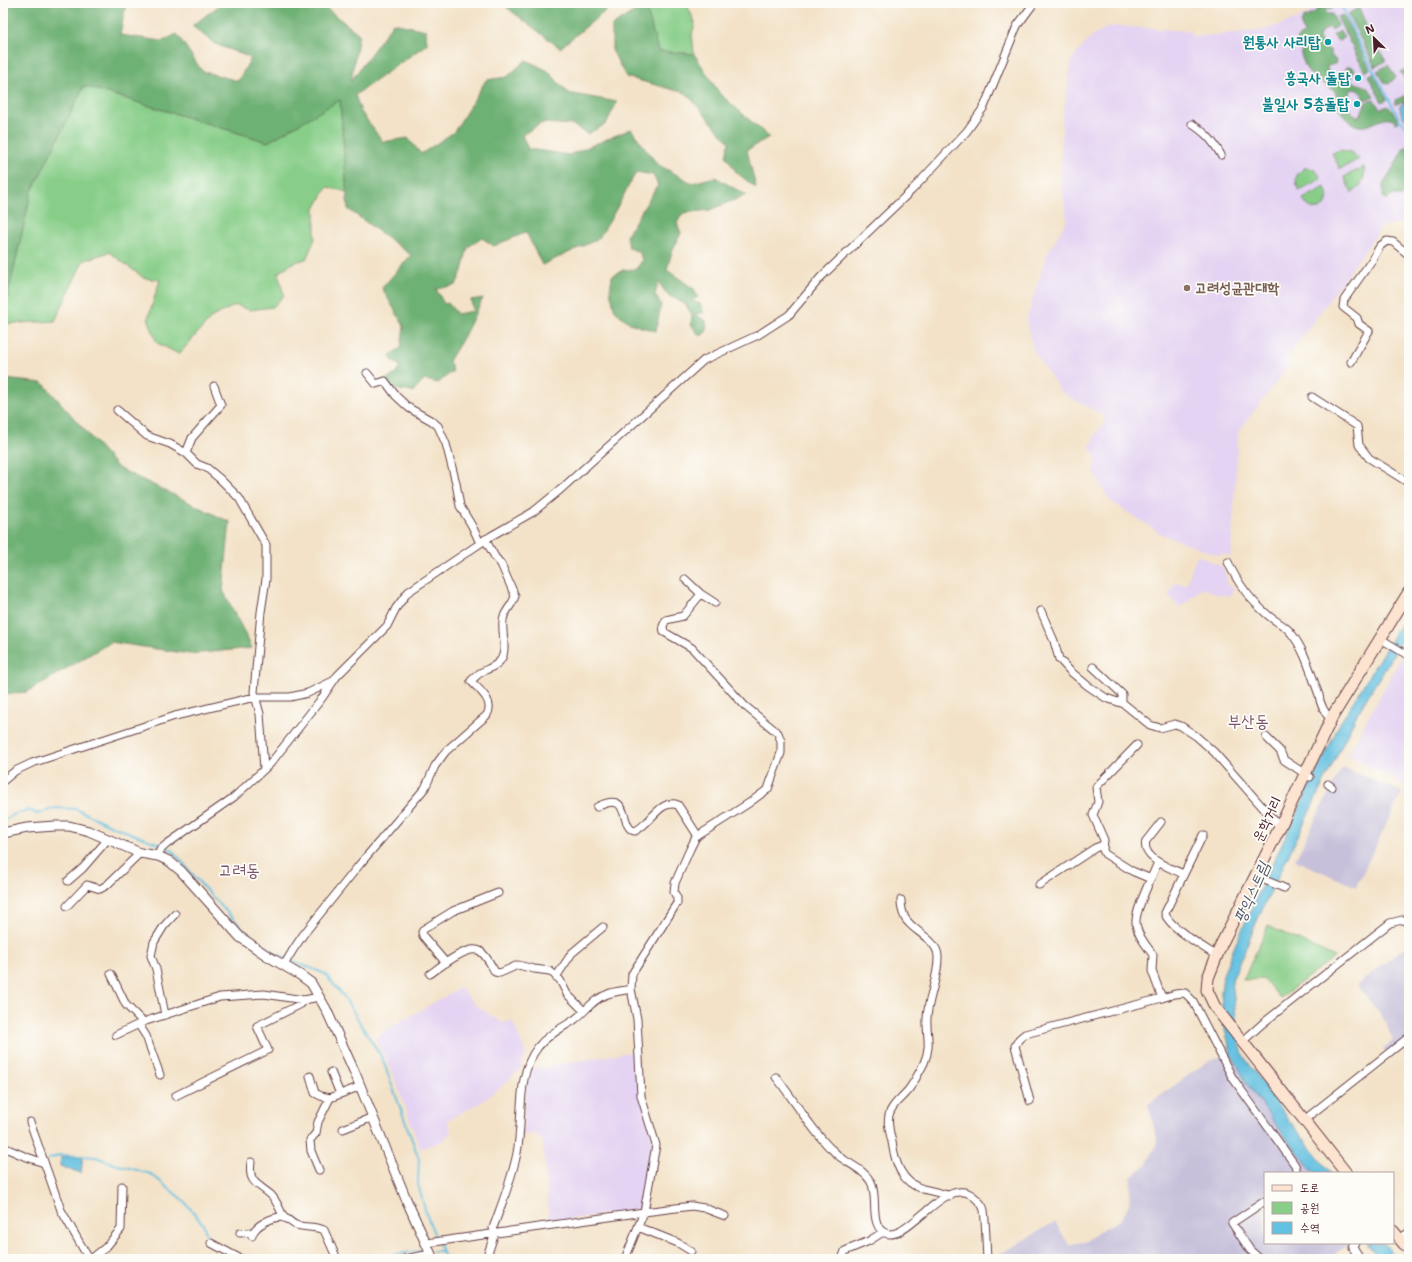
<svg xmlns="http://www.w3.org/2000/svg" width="1412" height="1262" viewBox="0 0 1412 1262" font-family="'Shantell Sans','Poor Story',sans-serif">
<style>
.built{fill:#e4d3f2}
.industrial{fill:#c6c0da}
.green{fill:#88ce89;stroke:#69765a}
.forest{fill:#6eb175;stroke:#5c6850}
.water{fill:#62c0e0;stroke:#567086}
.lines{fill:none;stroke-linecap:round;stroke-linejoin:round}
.stream{stroke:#62c0e0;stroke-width:2}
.minor-casing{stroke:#633c43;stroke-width:9}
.tertiary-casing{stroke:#633c43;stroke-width:11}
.secondary-casing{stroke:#633c43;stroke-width:13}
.minor{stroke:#fff;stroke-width:7}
.tertiary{stroke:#fff;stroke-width:9}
.secondary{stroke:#fde4d1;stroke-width:11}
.culture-dot{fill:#0f9aa8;stroke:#fdfcf7;stroke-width:1.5}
.education-dot{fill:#8d6e63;stroke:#fdfcf7;stroke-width:1.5}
.labels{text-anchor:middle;stroke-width:3.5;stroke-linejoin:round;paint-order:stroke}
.culture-label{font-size:15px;font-weight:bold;fill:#0d838f;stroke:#fdfcf7;text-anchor:end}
.education-label{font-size:15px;font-weight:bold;fill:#785e54;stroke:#fdfcf7;text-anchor:start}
.street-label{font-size:15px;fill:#4a1f2b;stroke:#fdfcf7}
.water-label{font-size:16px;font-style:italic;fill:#52576a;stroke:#fdfcf7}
.quarter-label{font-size:17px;fill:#7a546d;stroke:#fdfcf7}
</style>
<rect width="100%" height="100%" fill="#fdfcf7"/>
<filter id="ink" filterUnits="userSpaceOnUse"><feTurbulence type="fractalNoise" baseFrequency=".025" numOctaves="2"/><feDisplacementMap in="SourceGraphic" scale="8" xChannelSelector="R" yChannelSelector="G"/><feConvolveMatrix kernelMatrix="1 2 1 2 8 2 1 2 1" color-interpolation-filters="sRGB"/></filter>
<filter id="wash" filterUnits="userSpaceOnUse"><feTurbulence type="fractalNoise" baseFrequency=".012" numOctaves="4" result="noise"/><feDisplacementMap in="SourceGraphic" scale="16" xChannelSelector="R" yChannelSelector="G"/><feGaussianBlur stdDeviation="0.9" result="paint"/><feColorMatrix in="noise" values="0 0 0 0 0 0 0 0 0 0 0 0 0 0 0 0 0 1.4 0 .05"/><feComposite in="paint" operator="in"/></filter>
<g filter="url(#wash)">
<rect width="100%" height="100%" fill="#f3e2c8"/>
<path class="built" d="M1325,3H1409V221L1382,227L1286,359L1291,363L1238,432L1231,557L1221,553L1220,556L1163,535L1109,500L1094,474L1096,456L1089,446L1094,441V436L1105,423L1104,416L1066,395L1059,389L1033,350L1026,321L1046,256L1067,220L1061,181L1062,121L1072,59L1093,35L1107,28L1117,26L1190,31L1193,37L1264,30L1298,19Z
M1197,555L1223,567L1227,579L1226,584L1234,588L1231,596L1217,594L1202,588L1183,605L1179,607L1168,596L1175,582L1186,585Z
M1409,643V783L1407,787L1348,754Z
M461,987L475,1005L503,1023L512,1021L526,1053L520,1069L502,1086L480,1103L447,1120L451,1132L443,1141L420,1149L392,1071L375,1038L398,1023Z
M636,1051L653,1146L641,1209L549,1222L543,1141L534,1133L523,1135L526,1082L531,1069Z"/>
<path class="industrial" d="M1342,767L1402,792L1356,887L1295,860Z
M1409,944V1042L1389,1057L1383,1048L1393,1041L1384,1019L1357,985Z
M1231,1052L1247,1084L1275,1123L1314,1173H1265V1243H1351L1327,1259H1002L1000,1254L1055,1222L1069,1245L1087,1240L1103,1229L1120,1220L1129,1204L1131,1177L1145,1166L1158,1143L1148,1104L1207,1062Z"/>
<path class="green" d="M645,3H683L689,9L695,23L692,34L694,54L658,51Z
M84,86L268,142L340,99L347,192L327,187L315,209V239L306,259L292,263L278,273L284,295L273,307L249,310L236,305L212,317L179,354L157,343L148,318L160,280L144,278L109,252L83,261L55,321L3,324V317L31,193Z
M1340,150L1351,152L1359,159L1340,169L1332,153Z
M1364,167C1365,180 1362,186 1352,193L1344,177Z
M1304,168C1313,167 1318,171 1321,179L1299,190L1296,182L1297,175Z
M1325,187C1335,207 1313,219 1303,199Z
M1268,926L1335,957L1280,998L1263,979L1243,980Z"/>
<path class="forest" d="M3,3H126L120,35L162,41L177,34L202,71L238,81L251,58L215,44L192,26L222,3H319L322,5L359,34L351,81L393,23L426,30L427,44L355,95L361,112L383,142L408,138L421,154L454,132L486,80L507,77L526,60L548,71L568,93L617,102L606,124L587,134L573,125L542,123L522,135L528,149L569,155L631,129L657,164L692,183L715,177L746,195L710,210L683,213L677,223L681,233L672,251L667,270L694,289L698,297L691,301L700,304L704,313L695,314L706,321L707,331L701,336L697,333L691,324L692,316L686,305L668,295L658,282L655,295L661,304L656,331L641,327L630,323L615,311L610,291L612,276L623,270L636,269L642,261L640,252L629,248L626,236L658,185L653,175L637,172L634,176L609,222L598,239L542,265L526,232C516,238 505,240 494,246L482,238L468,247L462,271L456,285L436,289L444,304L448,303L457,314L473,311L471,300L483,298L463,338L449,361L453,371L438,383L425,380L413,392L394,389L385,380L396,374L400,365L393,362L390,355L401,348L404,326L382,288L411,255L348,209L340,100L268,142L84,86L31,193L3,317Z
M501,3H615L560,48Z
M637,3H645L658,51L694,54L720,94L769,137L747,150L756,188L736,172L726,156L729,142L686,93L626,77L612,50V26L640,7Z
M1327,3L1332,4V8L1325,10L1327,14H1332L1338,26L1332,30L1329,27L1321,32L1319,38L1325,48L1330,50L1331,55L1336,61L1335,64L1327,66L1328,73L1331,77L1342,78L1346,74V67H1352L1355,69L1352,74L1351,80C1362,88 1365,81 1374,96L1365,100C1362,94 1358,87 1351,90L1347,101L1350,111L1357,116H1360L1366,102L1374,100L1380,109L1388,106L1393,112L1399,122L1396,123C1385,109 1368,135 1352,123C1347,119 1338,110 1336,103C1335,96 1338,95 1333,89L1329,88L1317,77L1311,75L1306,68L1301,55L1302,46L1297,43L1298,37L1304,34L1301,25L1303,18L1309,16Z
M1358,8L1360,10L1369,33L1386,61L1375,67L1348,14Z
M1343,15L1370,69L1365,72L1337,17Z
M1340,31L1344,37L1342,40L1338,41L1333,35Z
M1388,65L1396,77L1389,84L1385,83L1377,71Z
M1409,67V84L1400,72Z
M1373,73L1387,100L1382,102L1368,76Z
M1407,95H1409V103L1404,102L1395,104V100Z
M1409,146V196L1406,197L1393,195L1386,200L1383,197V185L1404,148Z
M3,379L43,383L118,468L230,522L223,590L252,648L190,654L111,642L27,692L3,694Z"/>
<path class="water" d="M1404,103L1409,106V122C1403,120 1400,112 1400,106Z
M1409,610V628L1356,716L1260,914L1232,980L1237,1027L1241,1048L1243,1055L1284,1114L1331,1173H1314L1275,1123L1247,1084L1231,1052L1225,1030L1222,1006L1221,993L1223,975L1229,959L1257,896L1339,725Z
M61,1157H83L81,1173L60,1166Z
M1367,1243H1384L1396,1259H1379Z"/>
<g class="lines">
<path class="stream" d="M1337,3L1341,5L1359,43L1400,120L1407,127
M3,821L17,813L29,810L37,814L56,808L76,809L112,826L162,845
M166,847L172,850L205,889L242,928L265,946L279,955L325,974L344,997L382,1058L419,1159L418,1184L426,1213L436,1239
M49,1159L60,1155L96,1157L111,1163L151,1174L184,1201L194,1213L203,1224L207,1236L210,1241
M438,1243L446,1259
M433,1251H442
M375,1259L410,1252L427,1251"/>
</g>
</g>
<g filter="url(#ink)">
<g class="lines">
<defs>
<path id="minor" d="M1192,124C1206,133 1213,141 1221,155
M1351,362L1369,331L1359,324L1357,318L1343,307L1344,300L1372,260L1380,246L1387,241L1393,242L1409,255
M367,373L376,384L385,381L396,396L409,408L432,421L438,426L446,444L456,483L460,506L472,526L480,543
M214,386L221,405L192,438L186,453L197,464L207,468L220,479L239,498L266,545V579L261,612L254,692L260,714L264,769
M1312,397L1357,426L1359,445L1369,458L1409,483
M117,410L147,436L170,444L186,453
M1228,562C1237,582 1252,602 1269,616C1276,622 1285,625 1291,633C1305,650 1311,674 1319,695C1320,705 1324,712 1331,720
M701,594L715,603
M1041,611L1054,641L1059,659L1070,671L1088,686L1106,698L1124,704L1150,725L1160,728L1175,724L1181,726L1196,736L1214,752L1280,827
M1381,639L1409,656
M1093,667L1122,694V703
M1266,737L1280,751L1284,760L1310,777
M1137,745L1096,787L1098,802L1093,815L1104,840L1103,850L1105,854L1132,871L1151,879
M3,781L15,771L32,763L175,716L255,697H290L308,693L333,681
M1328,784L1332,787
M597,807C633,789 618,828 635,831C650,825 660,798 678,805L698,836
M1161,822L1146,841C1141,859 1171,868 1183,874
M1203,835L1165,913C1167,926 1205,948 1217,956
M158,856L160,850L167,844L234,797L270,764L322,698L337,676L387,626L396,608L408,592L491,536L533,512L560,490L704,360L758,335L789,315L821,277L912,190L967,131L984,107L1017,26L1034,3
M1158,862C1153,875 1135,910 1136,922C1136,934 1147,946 1153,955L1152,971L1162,998
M1255,876L1284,888
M68,881L83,868L108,839
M1039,885L1095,848L1103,845
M901,900C901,906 902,912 905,918C912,931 937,939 938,956C939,977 928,997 927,1018C926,1036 932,1044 924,1063C920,1071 915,1081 909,1089C903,1097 894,1102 890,1112C886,1121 890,1133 892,1142C895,1162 901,1183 923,1189C932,1191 941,1193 950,1196
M67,906L87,885L100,889L107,885L140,853
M446,963L423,936L422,932L424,929L453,911L498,893
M284,965L293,950L303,935L360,864L425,788L435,766L446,751L487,715C495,701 479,690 471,681C474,678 477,675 480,673C487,669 494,667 499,662C510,651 499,628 504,616C507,609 513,604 515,596L501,564L495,557L485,539
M111,974L126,1005L143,1022
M430,974C440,967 468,944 480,951C487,956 491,965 495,972L500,973L518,965L534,969L550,971L560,980L567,994L584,1011
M556,977L572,953L603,927
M165,1015L156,969L151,956L154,942L164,926L175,914
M139,1025L146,1036L160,1075
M116,1035L143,1022L220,997L264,994L304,1000L319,997
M1242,1042L1262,1024L1390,923L1402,920L1409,921
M331,1072L340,1094
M310,1076L315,1093L321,1096L330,1098
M776,1077C794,1100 809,1126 829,1147C833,1150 836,1154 840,1157C851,1165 864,1170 871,1182C878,1195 870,1221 882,1231C905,1250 944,1173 973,1196C978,1200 983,1205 984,1210C986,1226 986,1243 987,1259
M175,1096L268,1050L257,1026L301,1004L304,1000
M1030,1101L1015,1046L1019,1039L1025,1034L1162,998L1175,994L1185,993L1193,1001L1232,1077L1295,1165L1297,1173
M1304,1120L1409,1037
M30,1122L61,1210L89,1259
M343,1129L373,1117
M3,1147L24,1156L44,1163
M251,1162C248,1183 257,1183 271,1195C277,1201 280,1210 284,1218
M319,1170L311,1151L310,1140L316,1133L318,1122L330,1098L361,1086
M638,1227L678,1243L691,1251
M240,1233L253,1232
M252,1236C254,1225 275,1215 285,1218C290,1220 292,1224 296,1225C306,1228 315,1226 324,1230L337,1259
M1400,1239L1409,1232
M211,1243L241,1259
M427,1243L644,1212L692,1206L704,1208L725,1216
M1355,1243L1353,1248L1360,1259
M91,1259L106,1247L121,1229L122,1186
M404,1259L431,1254
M486,1259L495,1233L493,1228C502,1203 512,1179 517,1153C524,1119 515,1076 538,1047C547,1035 562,1028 574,1020C585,1012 594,998 608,994C615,991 624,991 631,989
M625,1259L644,1212L656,1145L641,1096L637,1019L631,989L632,974L677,903V898L674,892L675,883L690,849L696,837L749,803L768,789L781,753V741L778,733L745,706L692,648L664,632L663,626L666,620L683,616L701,594L685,579
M842,1259L845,1251L869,1241L883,1232
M1260,1259L1250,1250L1232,1223L1265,1201"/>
<path id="tertiary" d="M3,833L27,828L55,826H69L89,831L140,853L158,856L169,861L181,871L240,937L266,955L300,975L311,983L326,1009L355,1073L406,1199L433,1259"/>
<path id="secondary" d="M1346,1173L1215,1007L1207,990L1208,978L1221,945L1280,827L1332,717L1409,592
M1393,1231L1404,1244L1409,1247"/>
</defs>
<use href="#minor" class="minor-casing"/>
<use href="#tertiary" class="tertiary-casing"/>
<use href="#secondary" class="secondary-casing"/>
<use href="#minor" class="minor"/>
<use href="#tertiary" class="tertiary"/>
<use href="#secondary" class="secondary"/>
</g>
</g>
<g class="culture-dot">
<circle cx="1328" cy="42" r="4"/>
<circle cx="1358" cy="78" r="4"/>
<circle cx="1357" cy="104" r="4"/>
</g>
<circle class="education-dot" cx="1187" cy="288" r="4"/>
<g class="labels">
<g class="culture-label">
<text x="1320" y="47">원통사 사리탑</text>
<text x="1350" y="83">흥국사 돌탑</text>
<text x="1349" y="109">불일사 5층돌탑</text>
</g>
<g class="education-label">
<text x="1195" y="293">고려성균관대학</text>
</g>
<g class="street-label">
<text transform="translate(1267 819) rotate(-64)" y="5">운학거리</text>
</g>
<g class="water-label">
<text transform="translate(1251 892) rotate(-66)" y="6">팡익스트림</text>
</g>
<g class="quarter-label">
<text x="1248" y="727">부산동</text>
<text x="239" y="876">고려동</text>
</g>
</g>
<rect width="1412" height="1262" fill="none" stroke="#fdfcf7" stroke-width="16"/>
<rect x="1264" y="1172" width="130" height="72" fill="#fdfcf7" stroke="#b5a4a5"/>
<rect x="1272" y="1185" width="20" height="6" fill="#fde4d1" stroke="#b5a4a5"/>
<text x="1300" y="1192" font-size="12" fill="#4a1f2b">도로</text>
<rect x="1272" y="1202" width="20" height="12" fill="#88ce89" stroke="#b5a4a5"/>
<text x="1300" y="1212" font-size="12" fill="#4a1f2b">공원</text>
<rect x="1272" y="1222" width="20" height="12" fill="#62c0e0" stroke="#b5a4a5"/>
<text x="1300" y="1232" font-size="12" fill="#4a1f2b">수역</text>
<g transform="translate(1374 38) rotate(336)" stroke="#fdfcf7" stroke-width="3" paint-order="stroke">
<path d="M0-3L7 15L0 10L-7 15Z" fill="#4a1f2b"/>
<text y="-6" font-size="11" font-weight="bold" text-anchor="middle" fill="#4a1f2b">N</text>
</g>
</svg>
